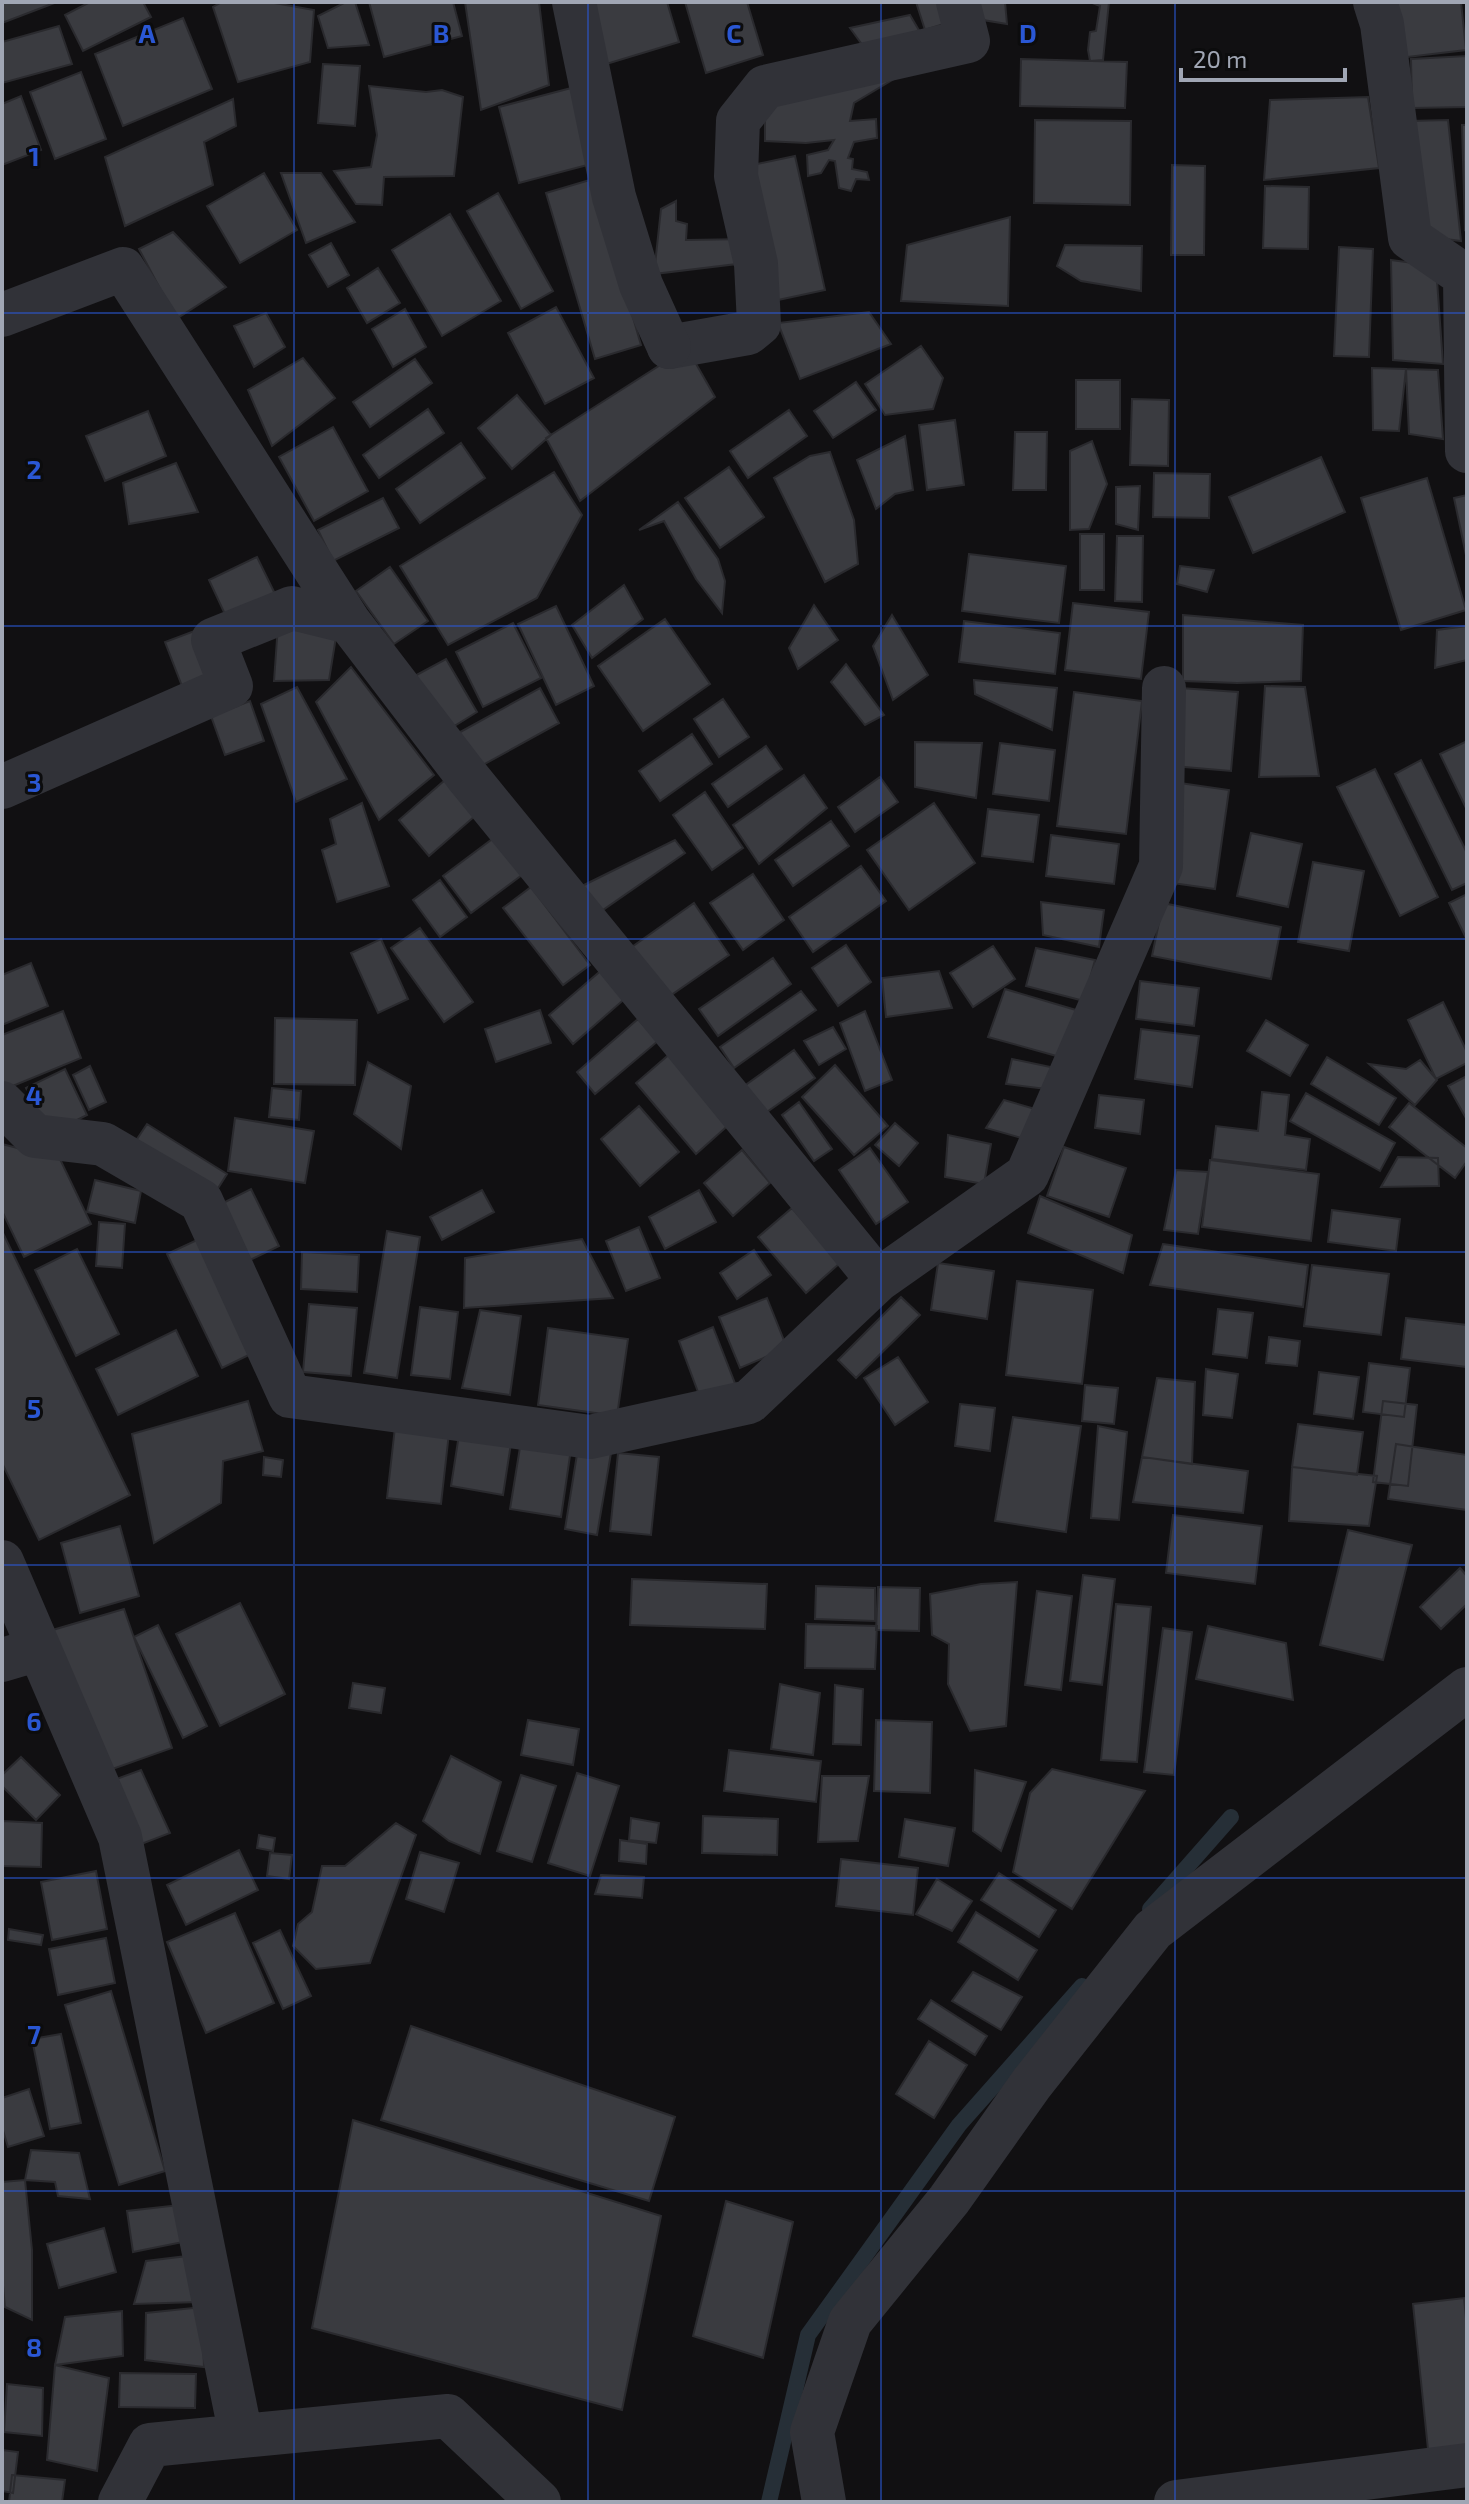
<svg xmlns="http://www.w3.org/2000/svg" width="1469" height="2504" viewBox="0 0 1469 2504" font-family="'Exo 2',sans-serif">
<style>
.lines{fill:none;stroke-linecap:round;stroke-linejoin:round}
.stream{stroke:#262f37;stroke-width:16}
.building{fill:#3a3b40;stroke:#2a2a2e;stroke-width:2}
.minor{stroke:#313238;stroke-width:44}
.tertiary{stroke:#313238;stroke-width:44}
.grid{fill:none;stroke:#2a57d4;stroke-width:2;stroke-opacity:0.55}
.grid-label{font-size:26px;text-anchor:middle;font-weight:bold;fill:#2a57d4;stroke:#0c0c0d;stroke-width:6;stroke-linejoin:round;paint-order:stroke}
</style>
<rect width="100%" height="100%" fill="#111012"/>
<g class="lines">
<path class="stream" d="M1150,1909L1231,1817
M769,2502L808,2335L959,2125L1082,1986"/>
</g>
<path class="building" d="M2,2H57L2,23Z
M90,2H143L151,17L83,51L65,15Z
M222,2H269L314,10L310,62L238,82L213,7Z
M346,2H355L369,45L328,48L318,16Z
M369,2H453L462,36L384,57Z
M465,2H539L549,85L481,110Z
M585,2H667L679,42L603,65Z
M685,2H747L763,55L706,73Z
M916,2H951L956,20L925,30Z
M979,2H1005L1007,24L983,20Z
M1090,2H1109L1103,60L1090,61L1088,50L1090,32L1096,31L1100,6Z
M1393,2H1461L1466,50L1399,58Z
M910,15L927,44L874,61L850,28Z
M183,18L212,89L123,126L95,54Z
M59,26L72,64L2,83V42Z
M1467,56V107L1412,108L1411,59Z
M1021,59L1127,62L1125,108L1020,106Z
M924,61L854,103L850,121L876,119L877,138L854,142L848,158L853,159L852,169L867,172L869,180L856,179L851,191L839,188L835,161L829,160L821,173L808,176L807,155L828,150L834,140L806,143L765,141V111L781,99Z
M323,64L360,66L355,126L318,123Z
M81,72L106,139L55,159L30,92Z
M369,86L426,92L442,90L463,97L454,176L384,177L382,205L356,204L334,171L371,167L377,135Z
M575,87L595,163L519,183L499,107Z
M21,96L41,150L2,165V104Z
M1368,97L1379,168L1264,180L1270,100Z
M233,99L236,126L204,142L213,185L125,226L105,157Z
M1035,120L1131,121L1130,205L1034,203Z
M1448,120L1461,241L1422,236L1409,121Z
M1462,125H1467V229L1465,230Z
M795,156L825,290L778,300L748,166Z
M1172,165L1205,166L1204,255H1171Z
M264,173L297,230L240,263L207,206Z
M281,173H321L355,222L306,243Z
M593,179L641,345L595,359L546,193Z
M1265,186L1309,187L1308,249L1263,248Z
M498,193L553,291L521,309L467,211Z
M676,201V221L687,224L686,240L748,239L745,263L654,274L661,209Z
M450,214L501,301L442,336L392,250Z
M1010,217L1008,306L901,301L907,245Z
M173,232L226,287L176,319L139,249Z
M331,243L349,275L328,287L309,255Z
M1065,245L1142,246L1141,291L1081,281L1057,266Z
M1339,247L1373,249L1369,357L1334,356Z
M1391,260L1436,266L1443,364L1393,360Z
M378,268L400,303L367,323L347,288Z
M556,307L594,378L545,404L508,333Z
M405,309L426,347L393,367L372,329Z
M869,312L891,344L800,379L778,323Z
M266,313L285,347L254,367L234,326Z
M921,346L943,378L933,409L885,415L865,384Z
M687,348L715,397L580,501L546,438Z
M303,358L335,398L272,446L248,390Z
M415,359L432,383L370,427L353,402Z
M1372,368L1406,369L1399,431L1373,430Z
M1406,369L1438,370L1443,439L1409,434Z
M1076,380H1120V429H1076Z
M856,382L876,410L833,438L814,411Z
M517,395L551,435L512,469L478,428Z
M1132,399L1169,400L1168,466L1130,465Z
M428,409L444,433L379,478L363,455Z
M789,410L807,436L748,478L730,451Z
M148,411L166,456L105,481L86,436Z
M955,420L964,485L927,490L919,425Z
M333,427L368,491L314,521L279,457Z
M1015,432H1047L1046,490H1013Z
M905,436L913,490L895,494L876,509L857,460Z
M1092,441L1107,484L1089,529L1070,530V451Z
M461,443L485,478L420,523L396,489Z
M830,452L854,520L858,564L825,582L774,478L810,456Z
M1321,457L1345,512L1253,553L1229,497Z
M176,463L198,512L129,524L123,483Z
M729,467L764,517L720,548L685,498Z
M554,472L582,515L537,598L448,645L400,566Z
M1154,473L1210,474L1209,518L1153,517Z
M1427,478L1466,610L1401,630L1361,498Z
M1140,486L1138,530L1116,524V487Z
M1467,495V560L1454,498Z
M383,498L399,528L333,561L318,530Z
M678,502L718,559L725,581L722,613L696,579L664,521L639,530Z
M1080,534H1104V590H1080Z
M1117,536H1143L1142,602L1115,601Z
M969,554L1066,566L1059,623L962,611Z
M257,557L279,602L230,625L209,580Z
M1180,566L1214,570L1207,592L1177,584Z
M390,567L428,621L394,644L356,591Z
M624,585L643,619L592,658L572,625Z
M1073,603L1149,612L1141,679L1065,670Z
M814,605L838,640L798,669L789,648Z
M556,606L594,686L556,705L518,624Z
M892,615L928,675L893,700L873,646Z
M1183,615L1303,625L1301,681L1237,683L1183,681Z
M665,619L710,684L643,731L598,666Z
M964,621L1060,633L1055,674L959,662Z
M513,623L541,678L483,707L456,652Z
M278,625L337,631L329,680L274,681Z
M1467,626V660L1435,668L1437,630Z
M197,630L214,674L182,686L165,642Z
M446,659L477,712L443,733L411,678Z
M846,664L884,715L865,725L831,682Z
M351,667L434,775L379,820L316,702Z
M974,680L1057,688L1052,730L975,694Z
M1265,686L1305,687L1319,776L1259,777Z
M297,687L347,779L296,802L261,704Z
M540,688L559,723L472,771L453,736Z
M1180,688L1238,692L1231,771L1173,766Z
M1074,692L1142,701L1126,834L1057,826Z
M723,699L749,737L719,757L694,719Z
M250,701L264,741L225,755L211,716Z
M692,734L712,764L660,801L639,771Z
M1467,741V810L1440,754Z
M915,742L982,743L976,798L915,787Z
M1000,743L1055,750L1049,801L993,794Z
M766,746L782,769L728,807L712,784Z
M1421,760L1467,853V883L1452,890L1395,774Z
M1375,769L1438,897L1400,916L1337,787Z
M804,775L827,808L759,864L733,825Z
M880,777L898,802L855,832L838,807Z
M445,780L475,816L429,856L399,820Z
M1180,783L1229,790L1215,889L1165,882Z
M705,792L743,848L712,870L673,815Z
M362,803L389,886L337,902L322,850L336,844L330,819Z
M934,803L975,863L909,910L867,850Z
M988,809L1039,815L1033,862L982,856Z
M831,821L849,846L793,886L775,860Z
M1251,833L1302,844L1288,907L1237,896Z
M1051,835L1119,844L1114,884L1046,876Z
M495,837L522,875L471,913L443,876Z
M675,840L685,853L600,912L582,886Z
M1313,862L1364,871L1349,951L1298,942Z
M861,866L886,901L813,952L789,917Z
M753,874L784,920L743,950L710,903Z
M440,880L467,917L440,937L413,900Z
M531,887L590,965L563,985L503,908Z
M1467,894V940L1449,903Z
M1041,902L1104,910L1099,947L1043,935Z
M694,903L729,955L664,1000L629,949Z
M1163,903L1281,927L1271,979L1152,956Z
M420,928L473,1002L444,1022L391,948Z
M381,939L408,999L378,1013L351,953Z
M846,945L871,982L838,1006L812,968Z
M993,946L1015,979L973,1007L950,973Z
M1036,948L1095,960L1084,1001L1026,986Z
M773,958L791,984L718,1036L699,1009Z
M31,963L48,1006L2,1025V975Z
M604,968L628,996L573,1044L549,1015Z
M939,971L952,1008L886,1017L882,978Z
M1140,981L1199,988L1194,1026L1136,1019Z
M1005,989L1076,1010L1060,1057L988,1037Z
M801,991L816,1010L734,1068L720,1047Z
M1443,1002L1467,1052V1063L1436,1079L1408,1020Z
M540,1010L551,1043L496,1062L485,1029Z
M63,1011L81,1058L3,1090L2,1035Z
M865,1011L892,1080L865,1091L840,1023Z
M275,1018L357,1020L355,1085L274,1084Z
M638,1019L658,1041L595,1094L577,1072Z
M1266,1020L1308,1045L1290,1076L1247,1051Z
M833,1027L846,1049L819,1065L804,1041Z
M1141,1029L1199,1036L1192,1087L1135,1079Z
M794,1050L815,1078L760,1117L740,1089Z
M672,1052L732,1122L696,1154L636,1083Z
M1327,1057L1396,1098L1379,1125L1311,1084Z
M1012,1059L1060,1069L1054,1090L1006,1084Z
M1420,1060L1437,1080L1415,1105L1369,1064L1406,1069Z
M368,1062L411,1086L401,1149L354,1114Z
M835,1065L888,1126L854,1155L802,1097Z
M90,1066L106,1102L89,1110L73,1075Z
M65,1069L87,1115L49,1134L26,1088Z
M1467,1076V1120L1448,1086Z
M272,1088L301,1091L299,1120L269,1117Z
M1262,1092L1289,1095L1285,1135L1310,1139L1306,1170L1212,1159L1216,1126L1258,1131Z
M1306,1093L1395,1143L1380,1171L1290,1121Z
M1099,1095L1144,1100L1140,1134L1095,1128Z
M1004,1100L1042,1111L1032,1141L986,1128Z
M799,1102L832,1149L814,1161L782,1115Z
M1409,1103L1467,1148V1161L1455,1178L1389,1127Z
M639,1106L679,1152L640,1186L601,1139Z
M235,1118L314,1131L305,1183L228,1171Z
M895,1123L918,1143L899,1166L875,1145Z
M147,1124L227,1174L213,1196L133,1145Z
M948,1135L991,1144L984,1184L945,1177Z
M2,1144L60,1159L91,1224L24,1257L2,1211Z
M1064,1147L1126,1168L1109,1217L1047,1196Z
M870,1148L908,1202L876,1224L839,1170Z
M742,1150L770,1183L733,1216L704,1183Z
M1398,1157L1438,1158L1439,1186L1381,1187Z
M1210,1160L1319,1174L1311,1241L1202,1227Z
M1176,1170L1208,1172L1198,1234L1164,1230Z
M95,1180L141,1191L135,1223L87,1212Z
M251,1189L279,1246L248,1261L221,1204Z
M482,1190L494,1212L442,1240L430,1217Z
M699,1190L716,1222L665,1249L649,1217Z
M1040,1196L1132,1235L1123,1273L1028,1233Z
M792,1208L840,1263L806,1293L758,1237Z
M1332,1210L1400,1219L1396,1251L1328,1242Z
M99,1222L125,1224L122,1268L96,1266Z
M639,1227L660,1278L626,1291L606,1241Z
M2,1231L130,1495L39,1540L2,1463Z
M387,1231L420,1237L397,1378L364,1373Z
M199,1239L253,1353L222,1368L167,1254Z
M582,1239L613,1298L464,1308L465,1258Z
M1163,1244L1308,1265L1303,1307L1150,1285Z
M77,1249L119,1334L76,1356L35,1270Z
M754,1250L771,1275L737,1299L720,1273Z
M302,1252L359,1255L357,1292L301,1289Z
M938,1263L994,1271L987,1319L931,1310Z
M1312,1265L1389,1274L1381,1335L1304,1326Z
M1017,1281L1093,1290L1082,1384L1006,1375Z
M901,1297L920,1315L856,1378L838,1360Z
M767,1298L787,1348L740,1368L719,1317Z
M309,1304L357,1308L351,1376L303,1372Z
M420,1307L458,1312L450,1379L411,1375Z
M1218,1309L1253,1313L1247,1358L1213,1354Z
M480,1310L521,1316L510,1395L462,1388Z
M1406,1318L1467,1325V1367L1401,1359Z
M713,1327L736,1386L701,1400L679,1341Z
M548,1328L628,1339L617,1416L538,1405Z
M176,1330L198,1376L118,1415L96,1369Z
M1269,1337L1300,1341L1297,1366L1266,1363Z
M898,1357L928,1402L895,1425L864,1378Z
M1369,1363L1410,1368L1404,1417L1363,1412Z
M1206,1369L1238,1374L1232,1418L1203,1415Z
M1319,1372L1359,1377L1353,1419L1314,1414Z
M1157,1378L1195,1382L1192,1464L1142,1457Z
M1085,1385L1118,1388L1114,1424L1082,1421Z
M248,1401L263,1451L223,1461L221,1503L154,1543L132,1434Z
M1383,1401L1417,1405L1408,1486L1373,1482Z
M960,1404L995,1408L990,1451L955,1446Z
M1013,1417L1081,1426L1066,1532L995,1521Z
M1298,1424L1363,1432L1357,1475L1292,1467Z
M1098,1426L1127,1432L1119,1520L1091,1518Z
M395,1427L449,1433L441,1504L387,1498Z
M460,1428L512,1437L503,1495L451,1486Z
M521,1441L571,1449L561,1517L510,1509Z
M1396,1444L1467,1455V1510L1388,1499Z
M578,1448L611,1453L597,1535L565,1529Z
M618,1453L659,1457L651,1535L610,1531Z
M264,1457L283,1460L281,1477L263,1475Z
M1142,1457L1248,1471L1243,1513L1133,1502Z
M1292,1467L1377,1476L1369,1526L1289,1521Z
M1173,1515L1262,1526L1255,1584L1166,1573Z
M120,1526L139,1596L80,1613L61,1543Z
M1348,1530L1412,1545L1383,1660L1320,1645Z
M1460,1568L1467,1576V1604L1441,1629L1420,1607Z
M1083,1575L1115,1579L1102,1685L1070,1681Z
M632,1579L767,1584L765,1629L630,1625Z
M1017,1582L1006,1726L970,1731L948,1684L949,1644L932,1635L930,1594L981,1584Z
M816,1586L875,1588V1621L815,1619Z
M878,1587L920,1588L919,1631L876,1630Z
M1037,1591L1072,1596L1061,1690L1025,1685Z
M240,1603L285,1694L220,1726L176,1634Z
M1116,1604L1151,1607L1137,1762L1101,1760Z
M124,1609L172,1748L104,1772L39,1634Z
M806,1624L877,1626L875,1669L805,1668Z
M158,1625L207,1726L183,1738L134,1637Z
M1208,1626L1286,1643L1293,1700L1196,1679Z
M1163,1628L1192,1632L1174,1775L1144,1772Z
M353,1683L385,1688L381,1713L349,1708Z
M780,1684L820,1693L813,1755L771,1749Z
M835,1685L863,1689L861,1745L833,1744Z
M528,1720L579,1729L573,1765L521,1755Z
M876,1720L932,1722L930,1793L874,1791Z
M729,1750L821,1761L816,1802L724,1791Z
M451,1756L501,1782L480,1854L449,1841L423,1821Z
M21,1757L60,1795L36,1820L2,1786V1775Z
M1052,1769L1145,1791L1072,1909L1013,1872L1030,1793Z
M141,1770L170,1833L131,1848L103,1784Z
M975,1770L1026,1782L1001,1851L973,1831Z
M577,1773L619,1786L590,1876L548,1863Z
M521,1775L556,1786L532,1862L497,1851Z
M822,1776H869L858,1841L818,1842Z
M703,1816L778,1819L777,1855L702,1853Z
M631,1818L659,1823L656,1843L629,1840Z
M905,1819L955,1828L948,1866L899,1857Z
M2,1821L42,1823L41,1867L2,1866Z
M396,1823L416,1835L370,1963L316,1969L293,1946L298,1924L312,1912L322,1866H345Z
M259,1835L275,1838L273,1851L257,1848Z
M620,1840L647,1844L646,1864L619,1861Z
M239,1850L258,1890L186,1925L167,1885Z
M420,1852L459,1863L444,1912L406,1899Z
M270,1853L292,1855L289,1879L267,1876Z
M841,1859L918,1868L913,1915L836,1906Z
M96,1871L107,1929L52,1940L41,1882Z
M999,1873L1056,1910L1039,1937L981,1900Z
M601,1875L644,1877L642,1898L595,1894Z
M937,1879L972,1901L952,1931L916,1914Z
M976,1912L1037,1950L1018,1980L958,1942Z
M235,1913L274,2003L206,2033L167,1942Z
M9,1929L43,1935L41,1945L8,1940Z
M280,1930L311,1996L283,2009L253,1943Z
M106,1938L115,1983L58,1995L49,1949Z
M973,1972L1022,1997L1001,2030L952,2001Z
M111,1991L165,2171L119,2185L65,2005Z
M931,2000L987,2036L975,2055L918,2019Z
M411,2026L675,2117L649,2201L381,2120Z
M61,2034L81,2123L50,2129L32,2039Z
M929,2041L967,2065L934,2118L896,2094Z
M29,2089L44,2136L8,2147L2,2127V2098Z
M353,2120L661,2216L622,2410L312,2328Z
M31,2150L79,2153L90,2199L58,2196L55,2182L25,2180Z
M25,2180L32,2250V2320L5,2307L2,2276V2182Z
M726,2201L793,2222L763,2358L693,2336Z
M179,2205L183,2242L133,2252L127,2211Z
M104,2228L116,2272L59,2288L47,2244Z
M204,2254L199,2302L134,2304L146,2261Z
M1464,2298L1467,2328V2455L1429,2459L1413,2304Z
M202,2307L204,2367L145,2360L146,2313Z
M122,2311L123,2356L55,2365L65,2317Z
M55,2365L109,2378L97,2471L47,2460Z
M120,2373L196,2374L195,2408L119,2407Z
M7,2384L43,2388L42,2436L4,2432Z
M2,2450L18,2452L13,2493L2,2491Z
M12,2475L65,2480L62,2502H9Z"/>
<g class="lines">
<path class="minor" d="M1375,2L1382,24L1410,238L1465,276L1467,451
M2,315L123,269L349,622
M669,347L748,333L759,324L756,264L736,176L738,121L765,87L968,41L958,2
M2,787L231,686L213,640L292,608L349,622L466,775L878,1280L749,1402L590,1437L290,1396L201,1201L103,1144L35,1136L2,1103
M878,1280L1027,1175L1161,866L1164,688
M2,1562L120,1837L241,2436
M2,1660L39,1649
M120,2502L150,2445L448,2416L539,2502
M824,2502L812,2432L850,2322L949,2200L1032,2083L1153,1930L1467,1689
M1176,2502L1467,2465"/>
<path class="tertiary" d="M574,2L614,197L641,285L669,347"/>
</g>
<path class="grid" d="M294,2V2502M588,2V2502M881,2V2502M1175,2V2502M2,313H1467M2,626H1467M2,939H1467M2,1252H1467M2,1565H1467M2,1878H1467M2,2191H1467"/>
<g class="grid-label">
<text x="147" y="43">A</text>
<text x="441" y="43">B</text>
<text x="734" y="43">C</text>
<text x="1028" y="43">D</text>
<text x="34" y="166">1</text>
<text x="34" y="479">2</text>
<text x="34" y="792">3</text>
<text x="34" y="1105">4</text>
<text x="34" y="1418">5</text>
<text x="34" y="1731">6</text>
<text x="34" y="2044">7</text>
<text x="34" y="2357">8</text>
</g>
<rect width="1469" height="2504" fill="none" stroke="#a0a6b4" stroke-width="8"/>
<path d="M1181 68v12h164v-12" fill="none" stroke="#a0a6b4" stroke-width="4"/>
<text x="1193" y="68" font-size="24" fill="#a0a6b4" stroke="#0c0c0d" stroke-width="6" paint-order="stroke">20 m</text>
</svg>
